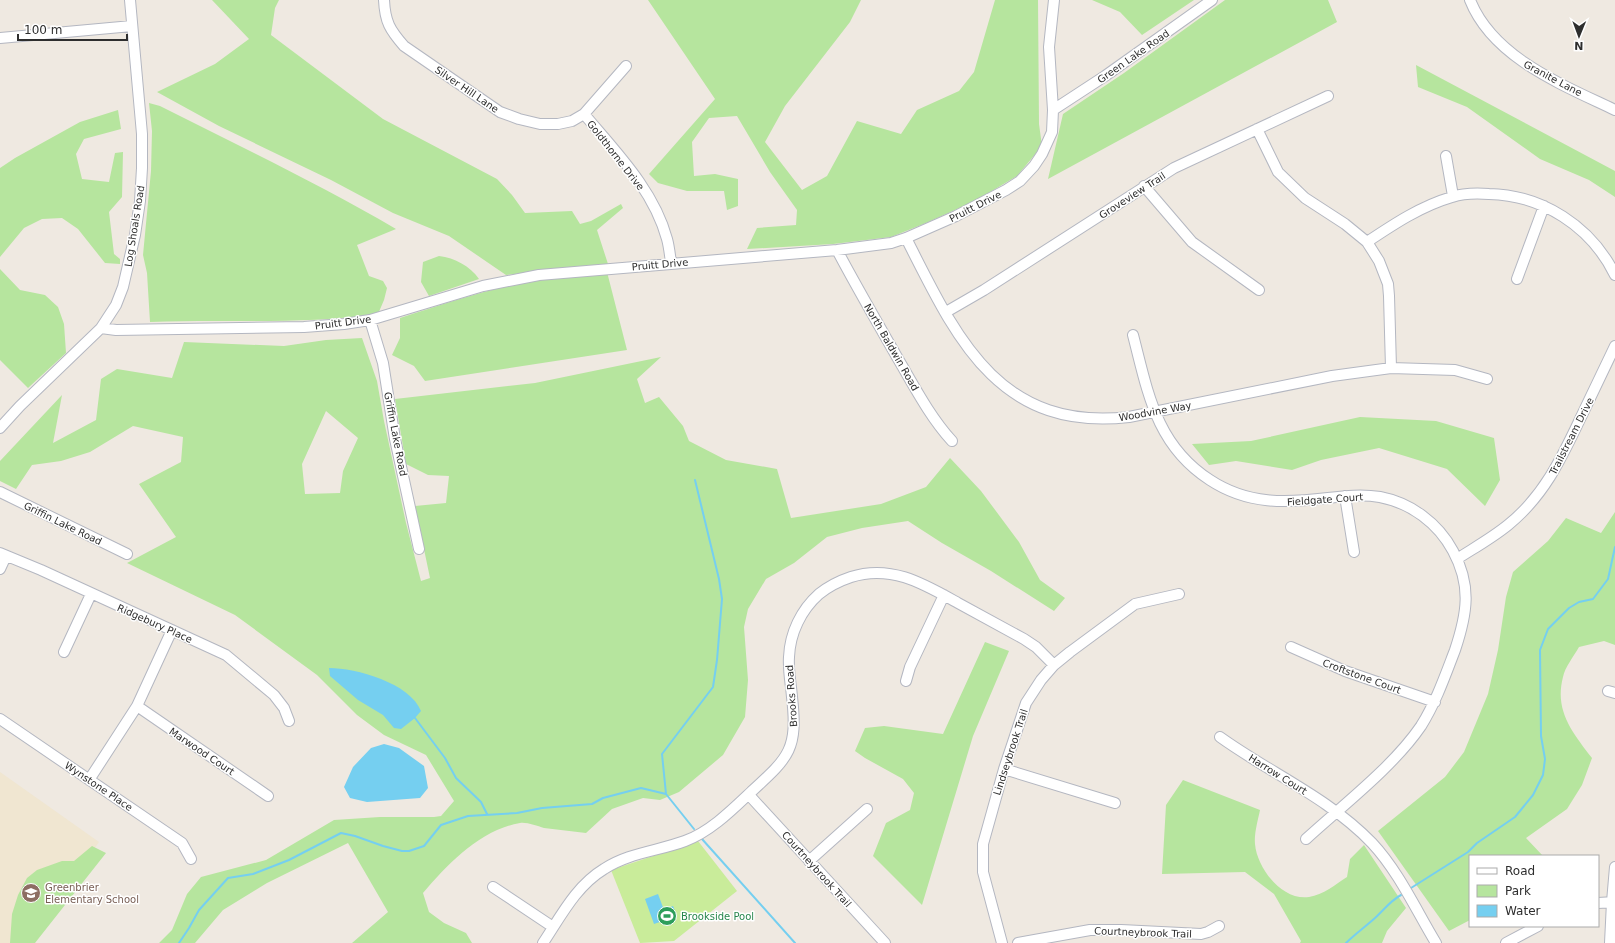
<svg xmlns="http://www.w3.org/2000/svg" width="1615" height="943" viewBox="0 0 1615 943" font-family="'DejaVu Sans',sans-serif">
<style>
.education{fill:#f0e6d1}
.green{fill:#b6e59e;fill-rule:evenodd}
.pitch{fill:#c9ec9a}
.water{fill:#75cff0}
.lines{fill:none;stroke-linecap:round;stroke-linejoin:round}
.stream{stroke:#75cff0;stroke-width:2}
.minor-casing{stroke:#b4b7c1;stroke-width:12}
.minor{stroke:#fff;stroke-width:10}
.labels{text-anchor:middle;stroke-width:3;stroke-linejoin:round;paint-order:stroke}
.street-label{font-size:10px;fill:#2e2e2e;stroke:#fff}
.education-label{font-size:10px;fill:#785e54;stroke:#fff;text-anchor:start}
.leisure-label{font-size:10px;fill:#27864d;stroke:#fff;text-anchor:start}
</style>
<rect width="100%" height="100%" fill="#efe9e1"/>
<path class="education" d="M0,772L99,842L27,943H0Z"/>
<path class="green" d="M212,0H279L275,8L271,35L383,119L497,179L512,195L525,213L572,211L580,224L591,221L621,204L623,208L597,230L608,264L506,275L449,236L393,213L331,180L219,126L157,92L215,64L249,39Z
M648,0H861L850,22L785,106L765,142L802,190L827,176L857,121L901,134L917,110L959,91L974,72L995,0H1038L1039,124L1042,146L1017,176L975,201L926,223L891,237L833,244L747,249L757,228L796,225L797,210L770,172L737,116L709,118L692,142L694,176L715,174L738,179V206L727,210L724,191H687L658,183L649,174L715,99Z
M1092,0H1194L1142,35L1120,12Z
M1225,0H1328L1337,22L1048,179L1063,114L1124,73Z
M1416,65L1615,171V197L1589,180L1540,159L1467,107L1418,87Z
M149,103L160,106C239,146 319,184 396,229L357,245L369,276L383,281L387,288L384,300L378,314C302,325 227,319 150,322L147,273L143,255L151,171L152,131Z
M118,110L121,129L84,139L76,154L82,179L109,182L115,153L123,152L122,197L109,212L114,254L120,259V264L105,263L78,229L62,218L42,219L24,228L0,257V168L15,158L80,122Z
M439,256C455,258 470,266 479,279L429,296L421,282L423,262Z
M0,269L20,290L45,295L58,307L64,324L66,353L28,388L0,360Z
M607,272L627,350L425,381L414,366L392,355L400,338V318C437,306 473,294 511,285C542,277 575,276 607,272Z
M362,338L377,381L384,421L406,523L421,581L430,578L415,506L446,503L449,476L428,475L406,464L395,399L535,383L661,357L637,379L645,403L659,397L683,426L689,441L726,460L777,469L791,518L881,504L926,487L950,458L981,491L1019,542L1040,580L1065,598L1054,611L991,571L942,543L908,521L862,528L827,537L794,563L766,579L748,609L744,627L748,680L745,717L723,755L679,792L660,800L643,798L612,809L586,833C572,831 558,830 544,828C537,826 527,822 520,823C480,830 448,864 423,893L429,912L444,923L466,933L472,943H352L388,912L348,843L267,883L223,910L195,943H159L172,930L187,894L201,877L266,860L334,820L380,817H434L441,816L454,801L426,755L384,735L357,715L317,675L235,615L127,563L176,537L139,484L181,462L183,437L133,426L90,452L61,461L32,465L16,489L0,481V461L62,395L53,443L96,420L101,379L117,369L172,378L184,342L284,346L326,340ZM326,411L358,438L343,471L340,493L305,494L302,464Z
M1360,417L1436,421L1494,438L1500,480L1485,506L1447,469L1379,448L1321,460L1292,470L1236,461L1209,465L1192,444L1251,441Z
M1615,512V645L1604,641L1579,647C1574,656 1565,667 1563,677C1554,711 1573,733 1592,758L1582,785L1567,809L1526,838L1543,856H1470V920L1449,931L1378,831L1445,777L1464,752L1488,694L1498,650L1506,597L1513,572L1548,541L1566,518L1601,533Z
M985,642L1009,651L973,736L922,905L873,856L886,823L910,810L914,793L903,779L865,758L855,751L865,728L884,726L943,734Z
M1183,780L1260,810C1258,820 1254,833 1255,844C1257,868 1282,901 1309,897C1323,895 1336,884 1347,877L1350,859L1364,845L1406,908L1387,931L1382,943H1300L1301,941L1274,894L1245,872L1162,874L1166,805Z
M92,846L106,853L35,943H10L12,914L18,895L27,878L37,870L62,861H74Z"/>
<path class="pitch" d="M698,841L737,891L674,941L640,943L611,870Z"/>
<path class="water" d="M329,668C356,668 410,683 421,711L415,718L401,729L394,728L383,715L358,700L330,676Z
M384,744L399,748L424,766L428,788L420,798L367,802L350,798L344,787L353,767L371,748Z
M658,894L664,910L673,906L677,916L654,924L645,899Z"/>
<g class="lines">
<path class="stream" d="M415,718L445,758L456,778L481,802L487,814
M694,829L666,794L662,754L713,687L717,660L722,599L719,579L695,480
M702,839L795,943
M1411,888L1468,852L1477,843L1515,817L1533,795L1543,775L1545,759L1541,736L1540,650L1548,629L1569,608L1579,602L1593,599L1608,579L1615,547
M179,943L189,928L199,910L228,878L253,874L289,860L341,833L355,836L383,846L402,851H409L424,846L441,825L468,816L517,813L542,808L592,804L603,798L641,788L666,794
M1346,943C1355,934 1365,927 1375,918C1384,910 1390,901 1401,895"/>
<defs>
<path id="minor" d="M384,0C385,22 390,30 404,46L500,112L519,119L540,124H558L572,121L584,114L626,66
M1470,0C1493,58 1563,85 1615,110
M0,38L132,26
M1053,110L1105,76L1212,0
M584,114C615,151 654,190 667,239C669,246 670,255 671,263
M1257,129L1278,172L1305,198L1345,224L1367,242L1379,261L1388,284L1389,296L1391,368
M1446,156L1453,196
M1144,186L1192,242L1259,290
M906,238C956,337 998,432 1129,417L1332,376L1391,368L1455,370L1487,379
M1367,242C1394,224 1421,206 1452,197C1464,193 1476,193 1489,194C1542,195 1591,226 1615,275
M837,250C856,286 877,322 897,357C914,386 930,417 952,441
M1517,279L1544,206
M946,312L984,290L1174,168L1328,96
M370,320L383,363L395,439L419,549
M101,328L116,330L304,327L344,324L370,320L483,286L539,275L837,250L891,243L906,238L956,216L1006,190L1020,181L1034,166L1042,154L1052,132L1053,110L1049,47L1054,0
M1133,335C1148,393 1156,445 1210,480C1248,505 1286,503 1328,498C1345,496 1362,494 1380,497C1411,503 1438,523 1453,551C1472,586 1467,614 1455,650C1445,676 1436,702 1421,726C1393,767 1343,805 1306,839
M0,428L20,406L101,328L116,305L123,287L135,235L140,201L142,168V134L130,0
M0,492L127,554
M1345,496L1354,552
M0,553L41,570L226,655L274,695L284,708L289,721
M1457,559C1474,548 1492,538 1508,525C1545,495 1562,457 1582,415C1593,392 1604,369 1615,346
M0,569L6,556
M1291,647L1345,671L1435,702
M64,652L91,594
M906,681L910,667L944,595
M1608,691L1615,693
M137,706L268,796
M0,719L182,843L191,859
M1220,737C1270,773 1329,798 1372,843C1399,872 1416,910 1436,943
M1004,769L1115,803
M89,780L137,706L172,630
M749,795L885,943
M809,861L867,809
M493,887L553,927
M1598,903L1615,902
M543,943C561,916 576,886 604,869C628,853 658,851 685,841C710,832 732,810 751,792C789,757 798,750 792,697C791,684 788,670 789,657C790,633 801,610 819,594C829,586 839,581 851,577C891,564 924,584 958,603C980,615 1002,627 1024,639L1036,647L1054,665
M1002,943L983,872V844L1004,769L1026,703L1041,680L1054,665L1070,652L1135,604L1179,594
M1018,943L1090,930H1121L1201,934L1208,932L1219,926
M1506,943L1538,926
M1610,943L1612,902L1615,867"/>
</defs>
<use href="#minor" class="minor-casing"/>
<use href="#minor" class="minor"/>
</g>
<defs>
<symbol id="school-disc" viewBox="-11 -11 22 22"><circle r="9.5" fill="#8d6e63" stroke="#fff"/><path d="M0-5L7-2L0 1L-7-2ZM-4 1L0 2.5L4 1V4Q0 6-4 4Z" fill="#fff"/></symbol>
<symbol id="stadium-disc" viewBox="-11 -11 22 22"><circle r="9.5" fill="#2e9e5b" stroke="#fff"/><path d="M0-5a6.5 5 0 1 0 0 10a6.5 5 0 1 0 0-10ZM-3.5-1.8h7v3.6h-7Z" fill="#fff"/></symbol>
</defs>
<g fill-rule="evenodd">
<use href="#school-disc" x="20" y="882" width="22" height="22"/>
<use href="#stadium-disc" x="656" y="905" width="22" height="22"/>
</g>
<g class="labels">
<g class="street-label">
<text transform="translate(1133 56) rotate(-35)" y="4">Green Lake Road</text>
<text transform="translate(1553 78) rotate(28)" y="4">Granite Lane</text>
<text transform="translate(467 89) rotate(34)" y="4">Silver Hill Lane</text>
<text transform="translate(616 155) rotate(52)" y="4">Goldthorne Drive</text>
<text transform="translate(1132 195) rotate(-33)" y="4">Groveview Trail</text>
<text transform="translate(975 206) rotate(-27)" y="4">Pruitt Drive</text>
<text transform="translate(134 226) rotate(-81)" y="4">Log Shoals Road</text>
<text transform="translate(660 264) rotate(-5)" y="4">Pruitt Drive</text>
<text transform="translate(343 322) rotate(-7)" y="4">Pruitt Drive</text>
<text transform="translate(892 347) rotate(60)" y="4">North Baldwin Road</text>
<text transform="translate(1155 411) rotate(-10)" y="4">Woodvine Way</text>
<text transform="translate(396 434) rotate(79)" y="4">Griffin Lake Road</text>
<text transform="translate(1571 436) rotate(-63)" y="4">Trailstream Drive</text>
<text transform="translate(1325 499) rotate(-4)" y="4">Fieldgate Court</text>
<text transform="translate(63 523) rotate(26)" y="4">Griffin Lake Road</text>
<text transform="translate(155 623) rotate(24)" y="4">Ridgebury Place</text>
<text transform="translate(1362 676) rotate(20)" y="4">Croftstone Court</text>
<text transform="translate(791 696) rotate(-94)" y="4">Brooks Road</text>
<text transform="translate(202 751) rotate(34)" y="4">Marwood Court</text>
<text transform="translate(1010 752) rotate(-72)" y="4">Lindseybrook Trail</text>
<text transform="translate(1278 774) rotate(32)" y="4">Harrow Court</text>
<text transform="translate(99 786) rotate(34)" y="4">Wynstone Place</text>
<text transform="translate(817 869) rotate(48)" y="4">Courtneybrook Trail</text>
<text transform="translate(1143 932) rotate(2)" y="4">Courtneybrook Trail</text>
</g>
<g class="education-label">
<text x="45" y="891">Greenbrier<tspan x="45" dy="12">Elementary School</tspan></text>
</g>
<g class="leisure-label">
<text x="681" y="920">Brookside Pool</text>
</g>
</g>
<rect x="1469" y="855" width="130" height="72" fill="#ffffff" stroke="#ababab"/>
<rect x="1477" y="868" width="20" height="6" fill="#ffffff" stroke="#ababab"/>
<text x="1505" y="875" font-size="12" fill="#2e2e2e">Road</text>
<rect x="1477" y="885" width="20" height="12" fill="#b6e59e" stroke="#ababab"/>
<text x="1505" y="895" font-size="12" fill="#2e2e2e">Park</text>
<rect x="1477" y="905" width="20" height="12" fill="#75cff0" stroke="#ababab"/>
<text x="1505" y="915" font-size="12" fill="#2e2e2e">Water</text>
<g transform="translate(1579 36) rotate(181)" stroke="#ffffff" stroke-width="3" paint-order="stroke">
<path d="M0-3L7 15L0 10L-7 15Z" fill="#2e2e2e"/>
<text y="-6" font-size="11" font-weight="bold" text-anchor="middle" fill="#2e2e2e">N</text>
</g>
<path d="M18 34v6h109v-6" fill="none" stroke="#2e2e2e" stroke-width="2"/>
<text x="24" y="34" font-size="12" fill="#2e2e2e" stroke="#ffffff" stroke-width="3" paint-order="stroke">100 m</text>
</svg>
